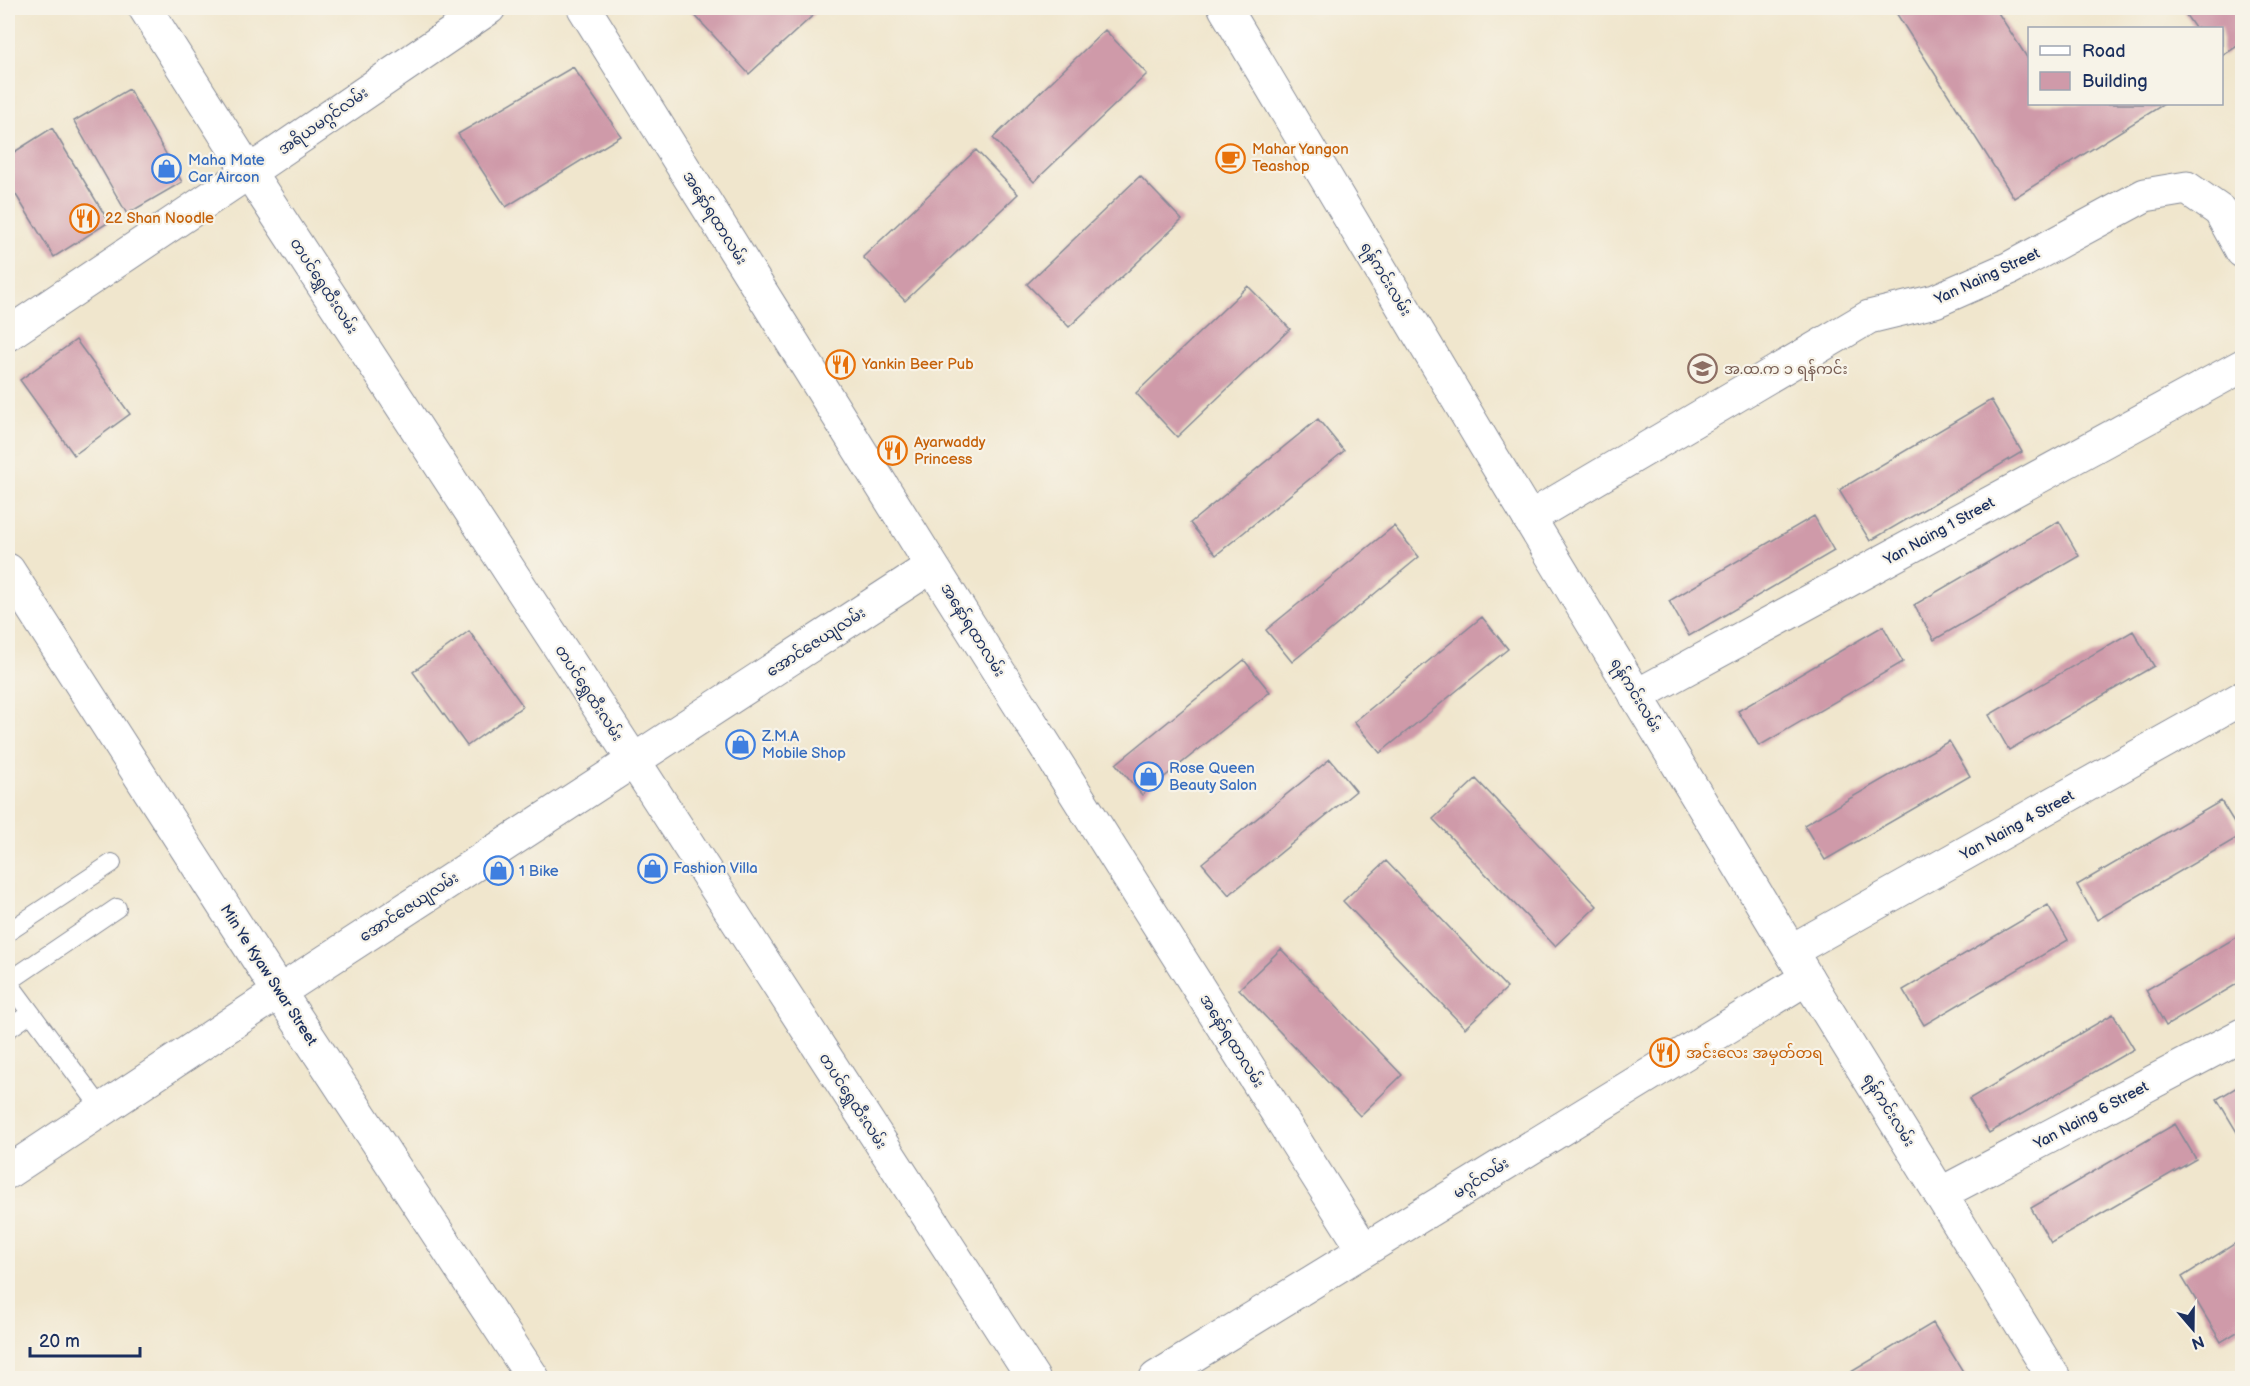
<svg xmlns="http://www.w3.org/2000/svg" width="2250" height="1386" viewBox="0 0 2250 1386" font-family="'Balsamiq Sans','Noto Sans Myanmar',sans-serif">
<style>
.building{fill:#cf9aa9}
.lines{fill:none;stroke-linecap:round;stroke-linejoin:round}
.service-casing{stroke:#868a96;stroke-width:20}
.minor-casing{stroke:#868a96;stroke-width:35}
.secondary-casing{stroke:#868a96;stroke-width:35}
.service{stroke:#fff;stroke-width:18}
.minor{stroke:#fff;stroke-width:33}
.secondary{stroke:#fff;stroke-width:33}
.labels{text-anchor:middle;stroke-width:4.5;stroke-linejoin:round;paint-order:stroke}
.street-label{font-size:15px;fill:#1b2f5e;stroke:#f7f3e8}
.food-label{font-size:15px;fill:#c56008;stroke:#f7f3e8;text-anchor:start}
.shop-label{font-size:15px;fill:#366cbe;stroke:#f7f3e8;text-anchor:start}
.education-label{font-size:15px;fill:#785e54;stroke:#f7f3e8;text-anchor:start}
</style>
<rect width="100%" height="100%" fill="#f7f3e8"/>
<filter id="ink" filterUnits="userSpaceOnUse"><feTurbulence type="fractalNoise" baseFrequency=".0167" numOctaves="2"/><feDisplacementMap in="SourceGraphic" scale="12" xChannelSelector="R" yChannelSelector="G"/><feConvolveMatrix kernelMatrix="1 2 1 2 8 2 1 2 1" color-interpolation-filters="sRGB"/></filter>
<filter id="wash" filterUnits="userSpaceOnUse"><feTurbulence type="fractalNoise" baseFrequency=".008" numOctaves="4" result="noise"/><feDisplacementMap in="SourceGraphic" scale="24" xChannelSelector="R" yChannelSelector="G"/><feGaussianBlur stdDeviation="1.35" result="paint"/><feColorMatrix in="noise" values="0 0 0 0 0 0 0 0 0 0 0 0 0 0 0 0 0 1.4 0 .05"/><feComposite in="paint" operator="in"/></filter>
<g filter="url(#wash)">
<rect width="100%" height="100%" fill="#f0e6cd"/>
<g id="blocks">
<path class="building" d="M691,8H821L749,74L689,9Z
M1893,8H1995L2030,62V104H2164L2014,198Z
M2181,8H2242V43L2222,56V28H2195Z
M1105,30L1147,74L1034,182L993,138Z
M573,67L621,136L506,207L458,134Z
M129,89L182,182L127,214L74,121Z
M52,128L109,222L54,257L8,182V156Z
M976,150L1018,194L905,301L863,257Z
M1140,176L1182,220L1069,327L1027,284Z
M1248,286L1290,329L1177,437L1136,393Z
M76,340L130,414L74,455L20,380Z
M1991,400L2022,452L1870,541L1839,490Z
M1318,419L1344,451L1216,555L1190,523Z
M1814,516L1834,551L1689,636L1669,601Z
M2059,521L2079,556L1934,640L1914,605Z
M1394,526L1419,557L1292,662L1266,630Z
M1482,617L1508,649L1380,753L1354,722Z
M1883,626L1903,662L1759,746L1738,711Z
M469,631L523,706L467,746L413,672Z
M2133,631L2154,666L2009,750L1989,715Z
M1244,660L1270,692L1142,795L1116,764Z
M1949,741L1970,776L1825,860L1804,825Z
M1330,759L1356,791L1229,895L1202,863Z
M1476,779L1597,906L1555,946L1433,819Z
M2221,801L2242,835L2097,920L2077,885Z
M1386,861L1507,988L1465,1028L1343,901Z
M2048,905L2068,940L1924,1025L1903,990Z
M2242,934V981L2166,1026L2146,990Z
M1281,949L1402,1075L1360,1116L1239,989Z
M2113,1014L2134,1049L1989,1133L1969,1099Z
M2242,1084V1131L2238,1134L2217,1099Z
M2175,1124L2196,1159L2051,1243L2031,1208Z
M2242,1239V1329L2221,1342L2182,1277Z
M1933,1323L1967,1378H1841Z"/>
</g>
</g>
<g filter="url(#ink)">
<use href="#blocks" fill-opacity="0" stroke="#868a96" stroke-width="1.5"/>
<g class="lines">
<defs>
<path id="service" d="M8,932L112,863
M8,982L102,1109
M8,982L117,908
M8,1029L31,1013"/>
<path id="minor" d="M145,8L249,172L634,761L1033,1378
M584,8L932,566L1364,1250
M8,334L249,172L489,8
M1529,518L1869,317L1935,301L2010,268L2145,195L2187,188L2220,211L2242,251
M8,570L279,992L533,1378
M1636,696L2242,366
M1791,951L2242,698
M8,1172L279,992L932,566
M1940,1194L2242,1035
M1156,1378L1807,978"/>
<path id="secondary" d="M1225,8L1485,445L1807,978L2054,1378"/>
</defs>
<use href="#service" class="service-casing"/>
<use href="#minor" class="minor-casing"/>
<use href="#secondary" class="secondary-casing"/>
<use href="#service" class="service"/>
<use href="#minor" class="minor"/>
<use href="#secondary" class="secondary"/>
</g>
</g>
<defs>
<symbol id="cafe-ring" viewBox="-11 -11 22 22"><circle r="9.5" fill="#f7f3e8" stroke="#e8710a" stroke-width="1.5"/><path d="M-5.5-4.5H6V0H3Q3 3.5 0 3.5H-2.5Q-5.5 3.5-5.5 0ZM3-3.2v2h1.7v-2ZM-6 4.5H4V6H-6Z" fill="#e8710a"/></symbol>
<symbol id="shop-ring" viewBox="-11 -11 22 22"><circle r="9.5" fill="#f7f3e8" stroke="#3f7fe0" stroke-width="1.5"/><path d="M-5-2.5h2.3a2.7 3.5 0 0 1 5.4 0H5L5.5 6h-11ZM-1.5-2.5h3a1.5 2.3 0 0 0-3 0Z" fill="#3f7fe0"/></symbol>
<symbol id="restaurant-ring" viewBox="-11 -11 22 22"><circle r="9.5" fill="#f7f3e8" stroke="#e8710a" stroke-width="1.5"/><path d="M-5-6h1v4h1v-4h1v4h1v-4h1v5L-1.5 .5V6h-2V.5L-5-1ZM5-6V6H3V1.5H1.5Q1.5-4 5-6Z" fill="#e8710a"/></symbol>
<symbol id="school-ring" viewBox="-11 -11 22 22"><circle r="9.5" fill="#f7f3e8" stroke="#8d6e63" stroke-width="1.5"/><path d="M0-5L7-2L0 1L-7-2ZM-4 1L0 2.5L4 1V4Q0 6-4 4Z" fill="#8d6e63"/></symbol>
</defs>
<g fill-rule="evenodd">
<use href="#cafe-ring" x="1214" y="142" width="33" height="33"/>
<use href="#shop-ring" x="150" y="152" width="33" height="33"/>
<use href="#restaurant-ring" x="68" y="202" width="33" height="33"/>
<use href="#restaurant-ring" x="824" y="348" width="33" height="33"/>
<use href="#school-ring" x="1686" y="352" width="33" height="33"/>
<use href="#restaurant-ring" x="876" y="434" width="33" height="33"/>
<use href="#shop-ring" x="724" y="728" width="33" height="33"/>
<use href="#shop-ring" x="1132" y="760" width="33" height="33"/>
<use href="#shop-ring" x="636" y="852" width="33" height="33"/>
<use href="#shop-ring" x="482" y="854" width="33" height="33"/>
<use href="#restaurant-ring" x="1648" y="1036" width="33" height="33"/>
</g>
<g class="labels">
<g class="street-label">
<text transform="translate(323 121) rotate(-35)" y="5">အရိယမဂ္ဂင်လမ်း</text>
<text transform="translate(715 218) rotate(58)" y="5">အနော်ရထာလမ်း</text>
<text transform="translate(1987 276) rotate(-25)" y="5">Yan Naing Street</text>
<text transform="translate(1386 279) rotate(59)" y="5">ရန်ကင်းလမ်း</text>
<text transform="translate(324 286) rotate(57)" y="5">တပင်ရွှေထီးလမ်း</text>
<text transform="translate(1939 531) rotate(-29)" y="5">Yan Naing 1 Street</text>
<text transform="translate(973 630) rotate(58)" y="5">အနော်ရထာလမ်း</text>
<text transform="translate(816 642) rotate(-33)" y="5">အောင်ဇေယျလမ်း</text>
<text transform="translate(589 693) rotate(57)" y="5">တပင်ရွှေထီးလမ်း</text>
<text transform="translate(1636 695) rotate(59)" y="5">ရန်ကင်းလမ်း</text>
<text transform="translate(2017 825) rotate(-29)" y="5">Yan Naing 4 Street</text>
<text transform="translate(409 907) rotate(-33)" y="5">အောင်ဇေယျလမ်း</text>
<text transform="translate(269 975) rotate(57)" y="5">Min Ye Kyaw Swar Street</text>
<text transform="translate(1232 1041) rotate(58)" y="5">အနော်ရထာလမ်း</text>
<text transform="translate(853 1101) rotate(57)" y="5">တပင်ရွှေထီးလမ်း</text>
<text transform="translate(1889 1110) rotate(58)" y="5">ရန်ကင်းလမ်း</text>
<text transform="translate(2091 1115) rotate(-28)" y="5">Yan Naing 6 Street</text>
<text transform="translate(1481 1178) rotate(-32)" y="5">မဂ္ဂင်လမ်း</text>
</g>
<g class="food-label">
<text x="1252" y="154">Mahar Yangon<tspan x="1252" dy="17">Teashop</tspan></text>
<text x="105" y="223">22 Shan Noodle</text>
<text x="862" y="369">Yankin Beer Pub</text>
<text x="914" y="447">Ayarwaddy<tspan x="914" dy="17">Princess</tspan></text>
<text x="1686" y="1058">အင်းလေး အမှတ်တရ</text>
</g>
<g class="shop-label">
<text x="188" y="165">Maha Mate<tspan x="188" dy="17">Car Aircon</tspan></text>
<text x="762" y="741">Z.M.A<tspan x="762" dy="17">Mobile Shop</tspan></text>
<text x="1169" y="773">Rose Queen<tspan x="1169" dy="17">Beauty Salon</tspan></text>
<text x="673" y="873">Fashion Villa</text>
<text x="519" y="876">1 Bike</text>
</g>
<g class="education-label">
<text x="1724" y="374">အ.ထ.က ၁ ရန်ကင်း</text>
</g>
</g>
<rect width="2250" height="1386" fill="none" stroke="#f7f3e8" stroke-width="30"/>
<rect x="2028" y="27" width="195" height="78" fill="#f7f3e8" stroke="#9fa5b1" stroke-width="1.5"/>
<rect x="2040" y="46" width="30" height="9" fill="#ffffff" stroke="#9fa5b1" stroke-width="1.5"/>
<text x="2082" y="57" font-size="18" fill="#1b2f5e">Road</text>
<rect x="2040" y="72" width="30" height="18" fill="#cf9aa9" stroke="#9fa5b1" stroke-width="1.5"/>
<text x="2082" y="87" font-size="18" fill="#1b2f5e">Building</text>
<g transform="translate(2193 1329) rotate(160)" stroke="#f7f3e8" stroke-width="4.5" paint-order="stroke">
<path d="M0-4.5L10 22L0 15L-10 22Z" fill="#1b2f5e"/>
<text y="-9" font-size="16" font-weight="bold" text-anchor="middle" fill="#1b2f5e">N</text>
</g>
<path d="M30 1347v9h110v-9" fill="none" stroke="#1b2f5e" stroke-width="3"/>
<text x="39" y="1347" font-size="18" fill="#1b2f5e" stroke="#f7f3e8" stroke-width="4.5" paint-order="stroke">20 m</text>
</svg>
